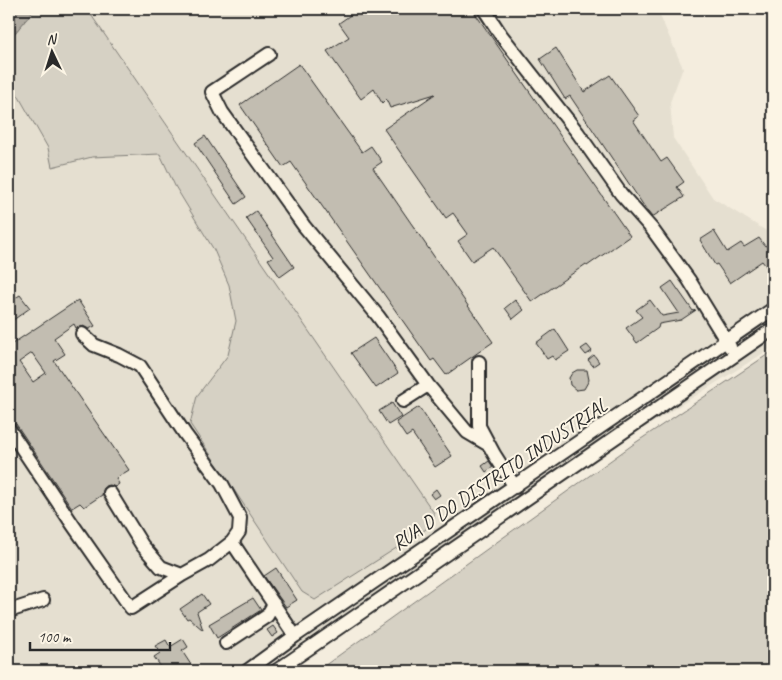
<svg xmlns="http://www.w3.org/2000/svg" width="782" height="680" viewBox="0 0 782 680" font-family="Caveat,sans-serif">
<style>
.built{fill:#e5dfd0}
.green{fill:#d6d1c4;stroke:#807e78}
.water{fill:#afaaa0;stroke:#7a7771}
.building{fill:#c2bdb1;stroke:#2b2b2b;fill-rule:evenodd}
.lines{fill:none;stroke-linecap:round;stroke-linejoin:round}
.minor-casing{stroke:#2b2b2b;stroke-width:16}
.minor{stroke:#fcf5e5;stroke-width:12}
.labels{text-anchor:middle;stroke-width:4;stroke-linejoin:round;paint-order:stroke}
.street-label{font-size:20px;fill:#2b2b2b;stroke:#fcf5e5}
</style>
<rect width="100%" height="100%" fill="#f4edde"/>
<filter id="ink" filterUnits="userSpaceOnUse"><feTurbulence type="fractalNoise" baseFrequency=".02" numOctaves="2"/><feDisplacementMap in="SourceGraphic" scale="10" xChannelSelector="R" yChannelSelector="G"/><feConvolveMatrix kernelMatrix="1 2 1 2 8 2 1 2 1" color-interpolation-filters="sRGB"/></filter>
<g filter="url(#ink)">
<path class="built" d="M34,9H657L683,68L670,102L673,138L713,198L773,235V347L257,671H9V40Z"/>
<path class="green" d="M35,9H87L434,513V524L315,600L302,592L190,424L197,396L228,355L236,321L229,285L214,250L175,186L160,154L92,157L52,167L48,148L15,90L9,88V40Z
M773,351V671H317L635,443Z"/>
<path class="water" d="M9,9H35L9,40Z"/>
<path class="building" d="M359,9H472L630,236L587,266L586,264L532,302L493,247L472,261L458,241L468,234L453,213L446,218L384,129L435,94L390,108L386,99L382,103L374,89L361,99L327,51L349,37L339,23Z
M556,48L584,92L610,75L639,116L633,120L661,162L667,158L684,182L677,187L684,197L652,217L648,212L570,96L565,99L540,59Z
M299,64L362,152L371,146L382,162L373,168L493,342L446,375L434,359L431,361L291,162L283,167L240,105Z
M205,136L246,197L236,204L195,143Z
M256,211L294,267L280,277L268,259L273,257L246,218Z
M714,231L727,252L741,243L744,247L759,238L765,246L773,241V275L762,261L730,283L717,264L715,265L700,240Z
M672,281L693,311L696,310L681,320L659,324L658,328L637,343L626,328L642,317L636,310L650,300L662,316L679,313L662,288Z
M20,295L30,308L9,323V302Z
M78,300L95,326L89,329L83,326L76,328L74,324L54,338L65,354L54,361L129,470L116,478L119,484L115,487L110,485L105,486L103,490L102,495L84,507L80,503L72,508L16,424L9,421V346ZM32,353L46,373L33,382L19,362Z
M515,300L524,310L513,319L505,308Z
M555,329L569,351L555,360L552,356L547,359L536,343Z
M374,338L398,373L376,388L351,353Z
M587,345L592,351L586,355L581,349Z
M594,355L599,362L593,366L588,360Z
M577,370H587L589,380L584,389L576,390L570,385L569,378L572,373Z
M392,403L401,417L388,425L379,411Z
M419,407L452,456L435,467L412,433L406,437L396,422Z
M489,461L493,467L486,472L482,466Z
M436,489L440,495L434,499L430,494Z
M276,568L297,600L286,607L264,576Z
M202,594L209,604L197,612L203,630L189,618L187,619L180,609Z
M253,598L261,610L217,638L209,624Z
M273,626L278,633L272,637L267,630Z
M183,639L188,647L182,651L195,671H164L154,657L160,653L155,646L166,640L170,647Z"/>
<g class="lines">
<defs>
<path id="minor" d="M484,9L501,35L578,133L621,194L652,229L689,280L730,347
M269,54L212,92L222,112L304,226L378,316L428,385L467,432L489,445
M82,334L94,345L119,355L140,366L185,434L222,484L240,518L239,532L232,542
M479,362V426L494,454L515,487
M403,401L428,385
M9,429L73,525L131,608L182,575
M110,493L142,545L161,567L182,575L209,560L232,542L295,636
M9,611L43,600
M226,643L267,616L274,604
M247,671L295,636L773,309
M276,671L773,329"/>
</defs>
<use href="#minor" class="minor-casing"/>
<use href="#minor" class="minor"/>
</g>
</g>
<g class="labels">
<g class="street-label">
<text transform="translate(499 474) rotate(-34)" y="7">RUA D DO DISTRITO INDUSTRIAL</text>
</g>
</g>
<rect width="782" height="680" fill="none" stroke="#fcf5e5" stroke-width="30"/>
<rect x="15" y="15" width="752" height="650" fill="none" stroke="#2b2b2b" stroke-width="2" filter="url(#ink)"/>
<g transform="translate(52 52) rotate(356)" stroke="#fcf5e5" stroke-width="4" paint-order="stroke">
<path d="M0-4L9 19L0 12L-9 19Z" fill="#2b2b2b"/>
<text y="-8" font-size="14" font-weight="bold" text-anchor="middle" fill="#2b2b2b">N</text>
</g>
<path d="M30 642v8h140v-8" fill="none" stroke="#2b2b2b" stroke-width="2.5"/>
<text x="38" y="642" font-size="15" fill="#2b2b2b" stroke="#fcf5e5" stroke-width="4" paint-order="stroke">100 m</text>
</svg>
